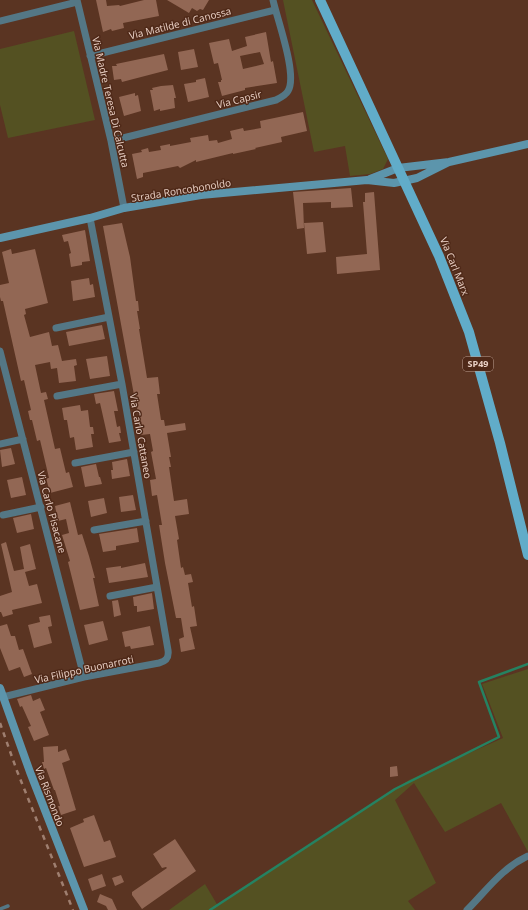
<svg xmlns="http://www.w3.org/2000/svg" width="528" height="910" viewBox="0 0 528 910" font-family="'Open Sans',sans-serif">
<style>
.green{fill:#545122}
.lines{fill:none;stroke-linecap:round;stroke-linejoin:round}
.stream{stroke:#258261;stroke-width:2.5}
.building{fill:#926754;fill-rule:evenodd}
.lane{stroke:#547785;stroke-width:3.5}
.street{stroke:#547785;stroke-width:7}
.secondary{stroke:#5c95ac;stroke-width:8}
.primary{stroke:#61acc9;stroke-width:10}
.rail{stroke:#9f7f70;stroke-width:2.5;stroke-dasharray:5 5;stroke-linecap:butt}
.labels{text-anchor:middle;stroke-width:3;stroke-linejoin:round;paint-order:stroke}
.shield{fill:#4f2918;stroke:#bc9f92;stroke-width:1}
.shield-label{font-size:9px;font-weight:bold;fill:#ead1c6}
.street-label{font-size:10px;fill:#ead1c6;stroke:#4f2918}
</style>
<rect width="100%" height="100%" fill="#5a3422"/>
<path class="green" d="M283,0H312L388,159L383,169L370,174L350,176L345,146L314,152Z
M74,31L95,120L8,138L0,105V49Z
M528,669V852L501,803L445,832L414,783L395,800L436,883L408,901L415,910H169L205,884L218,906L409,780L503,738L482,684Z"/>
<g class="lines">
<path class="stream" d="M210,910L395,789L499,737L479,682L528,664"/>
</g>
<path class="building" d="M96,0H106L107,6L119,5L120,6L144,0H156L159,16L123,23L124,28L112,31L111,29L103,32Z
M167,0H209L203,10L200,9L197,11L192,8L189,13Z
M266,32L271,62L273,61L277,83L245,88V90L222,96L218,82H221V80H222L218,63L214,64L209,43L229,39L232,51L247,46L245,37ZM260,52L264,64L243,69L240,56Z
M194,49L198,67L181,70L178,52Z
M164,54L168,70L122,82L121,79L114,80L112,66H117L116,64Z
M205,78L209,97L188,102L184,84L196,82V80Z
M173,85L176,98H174L175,108L160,111V109L154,111L150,90H153L152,88L161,86Z
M135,93V96L138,95L141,111L124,116L119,97Z
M303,112L307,131L281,137L282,142L255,148L256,149L233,154V153L196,162V160L180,168L178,166L143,173V177L137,179L132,154L142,152L141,150L148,148L149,152L161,150L160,146L170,144V146L191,142L190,138L208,135L209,141L217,140L218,143L232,139L230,131L243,128L244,131L261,128L260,121Z
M351,188L353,207L331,208V202L303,203L304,228L297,229L293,192Z
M374,192L380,270L337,274L336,257L367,254L363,202H365V193Z
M323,222L326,252L307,254L304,223Z
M122,223L130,257L136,301H138L139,311H137L140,329H139L147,378L158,377L160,394H157L161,420H164L165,426L185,423L186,430L167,433L171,457H169L171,467H169L174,501L187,499L189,514L175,516L179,539L177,540L181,568L183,567L185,575L191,574L193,582L188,583L192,607L194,606L197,626L190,627L195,649L181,652L179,639L184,637L181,618H176L165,563L159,525H162L157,495L152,496L150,480L156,479L151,452L153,451L150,434L141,435L135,394L134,395L103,226Z
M85,230L90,261L82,262V265L71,267L69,254L71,253L68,241L64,242L62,235Z
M11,249L12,254L35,249L48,303L25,309L26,314L24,315L30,337L49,332L52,346L58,345L62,361L76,359L77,365L74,366L76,381L59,383L57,368L51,369L50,362L35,365L41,393L46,392L48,399L44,400L55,449L60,448L66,473L69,472L73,487L50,493L46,478H49L40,440L37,441L32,420H30L28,411L31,410L24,380L21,381L3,301H1L0,297V285L9,283L2,252Z
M89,278L90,285L93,284L95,297L73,301L71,281Z
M102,325L105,339L69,346L66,332Z
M107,356L110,376L90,379L86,359Z
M114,391L118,411H114L117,427L120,426L121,433H119L121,441L109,443L100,403L96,404L94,394Z
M80,405L81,411L88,410L90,427H93L94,434H91L93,447L76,450L74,437L70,438L67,420H64L62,408Z
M11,448L15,464L2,467L0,450Z
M127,459L130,476L112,479L111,470H113L112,462Z
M96,464L99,477H100L102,484L85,487L81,467Z
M22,477L26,495L11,498L7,480Z
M133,495L136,510L121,512L119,497Z
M104,498L107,513L91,517L88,501Z
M70,502L78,535L82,534L89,556L95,578H93L99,606L80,610L68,562L70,561L62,535L69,533L66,519L58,521L55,506Z
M31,514L34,529L17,533L13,518Z
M137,528L139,542L116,546V550L103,552L99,534Z
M6,542L14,571L24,569L20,547L30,544L36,569L25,572L29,586L37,584L42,603L12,610L13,614L3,617L1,612H0V596L12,592L1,544Z
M145,563L148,577L109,583L106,568L121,566V568Z
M152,593L154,609L137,612V606H134L133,597Z
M118,600L121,615L114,617L112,601Z
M50,615L52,626L48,627L52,643L34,648L28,625L40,622L39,617Z
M103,621L108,640L89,645L84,625Z
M7,624L11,636H15L19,650L23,649L32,674L24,677L20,667L9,671L0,648V626Z
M150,626L154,645L131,649L130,646L125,647L122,632Z
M31,695L33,701L40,698L45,710L40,712L49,735L34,741L28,727L31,726L22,706L20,707L17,699Z
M58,746V752L66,749L70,760L62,763L76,810L61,815L58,806H60L55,790H54L46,768L44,769L42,762H44L43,747Z
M397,766L398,776L390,777V767Z
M94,815L104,842L110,840L116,857L84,867L70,828L84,822L83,819Z
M175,839L196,871L142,909L132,895V892L167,868L166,867L162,868L153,854Z
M102,874L106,886L92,891L88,879Z
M121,875L124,882L115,886L112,878Z
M100,894L112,899L117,910H108L106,906L97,902Z"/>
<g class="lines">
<path class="lane" d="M0,909L8,906"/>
<path class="street" d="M77,0L111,141L124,208
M0,21L77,2
M90,56L275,10
M111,141L276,100C280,98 286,95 288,91C298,75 277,19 273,0
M56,328L109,317
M0,351L84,677
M57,396L122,384
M0,444L23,439
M75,463L134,452
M3,515L41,507
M94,530L146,521
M110,596L157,587
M3,697L84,677L159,663C167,661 169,657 168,650L122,384L90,218
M467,910C487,890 502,868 528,856"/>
<path class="secondary" d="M370,179L398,168L449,162L528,144
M0,238L90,218L124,208L201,195L367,180L394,183L417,178L449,162
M0,688L30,772L84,910"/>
<path class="primary" d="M320,0L439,256L469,332L500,443L528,555"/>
<path class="rail" d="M0,723L17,771L73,910"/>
</g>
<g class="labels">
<rect class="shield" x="463" y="357" width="30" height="14" rx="3"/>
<g class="shield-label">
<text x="478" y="367">SP49</text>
</g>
<g class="street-label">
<text transform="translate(180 23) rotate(-14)" y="4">Via Matilde di Canossa</text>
<text transform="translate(239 99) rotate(-14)" y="4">Via Capsir</text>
<text transform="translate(111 102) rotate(77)" y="4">Via Madre Teresa Di Calcutta</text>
<text transform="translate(181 190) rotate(-9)" y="4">Strada Roncobonoldo</text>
<text transform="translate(455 266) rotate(68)" y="4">Via Carl Marx</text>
<text transform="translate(141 436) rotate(80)" y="4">Via Carlo Cattaneo</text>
<text transform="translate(52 512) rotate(75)" y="4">Via Carlo Pisacane</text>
<text transform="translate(84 669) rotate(-12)" y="4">Via Filippo Buonarroti</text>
<text transform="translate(50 796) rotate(69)" y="4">Via Rismondo</text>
</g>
</g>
</svg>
